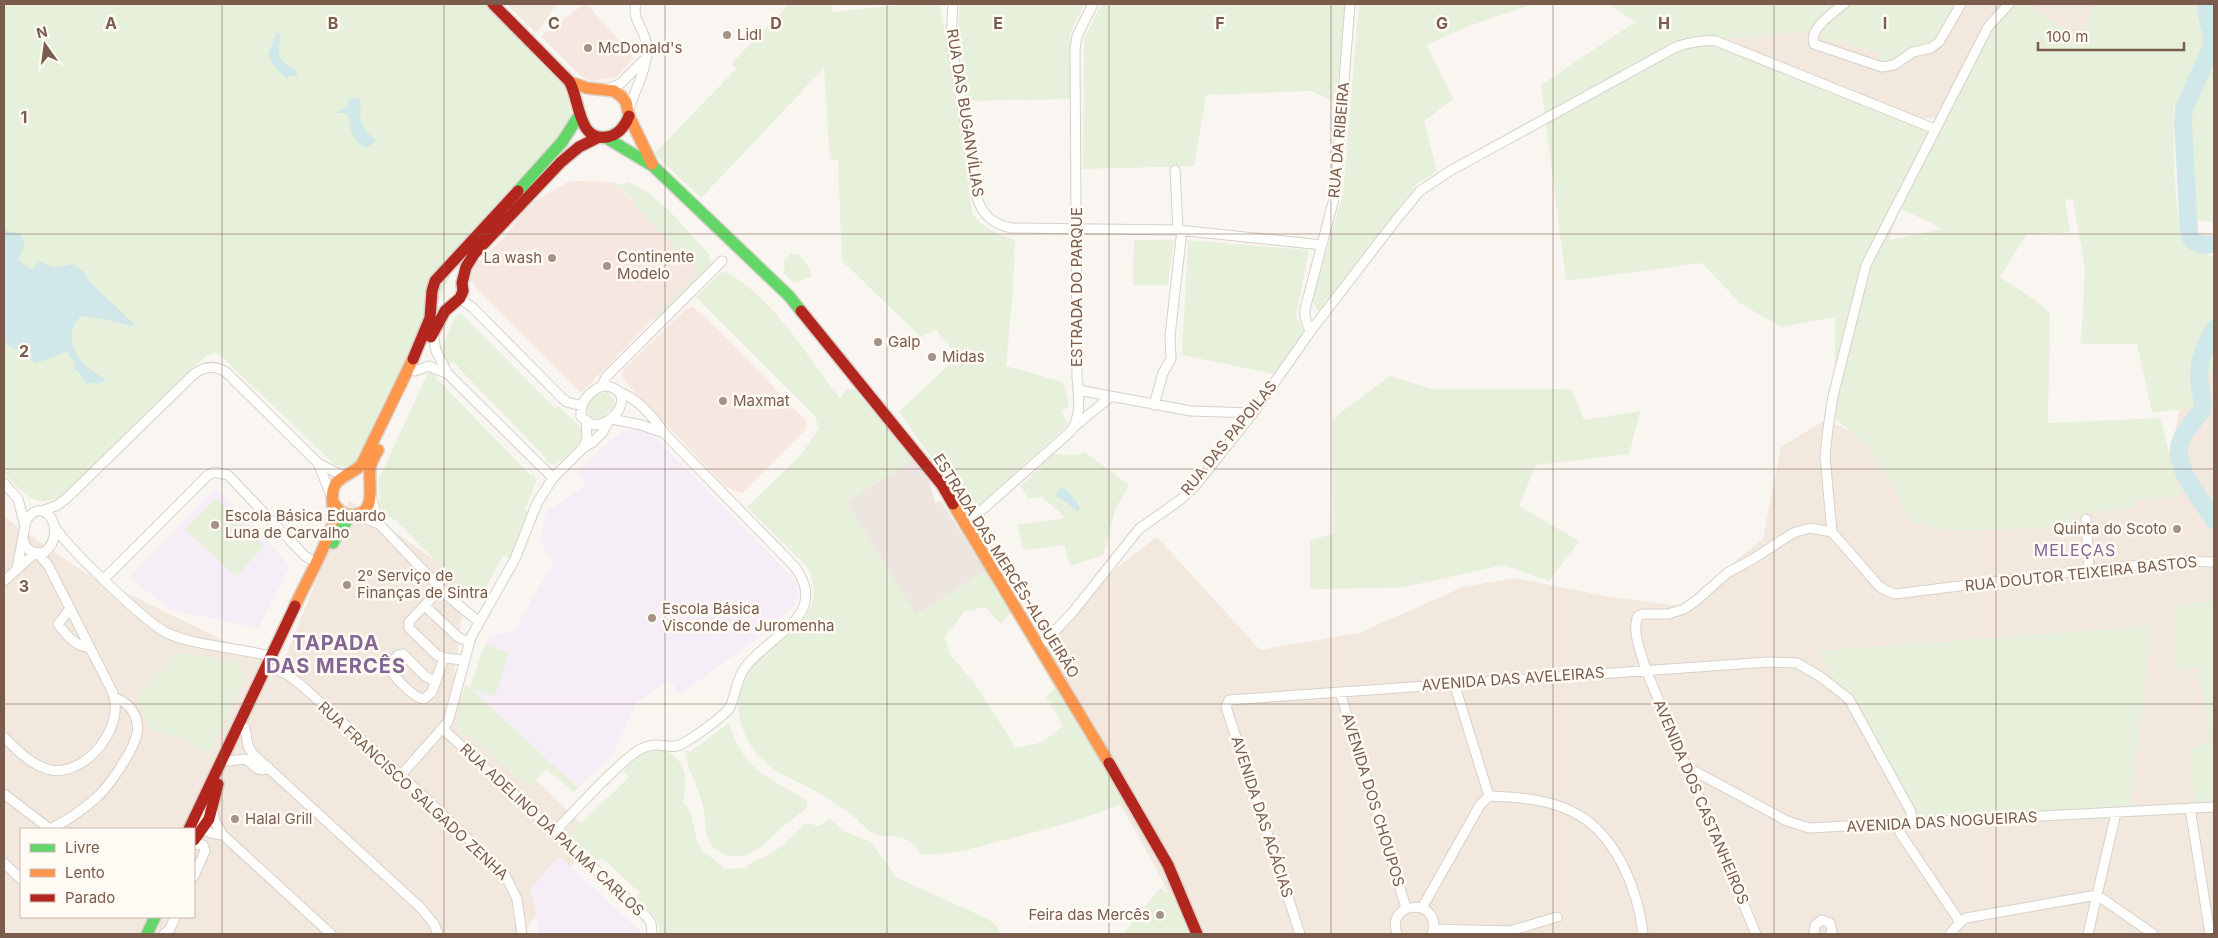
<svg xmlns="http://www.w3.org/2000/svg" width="2218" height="938" viewBox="0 0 2218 938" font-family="Inter,sans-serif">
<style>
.residential{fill:#f2e8de;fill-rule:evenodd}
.commercial{fill:#f6e8e1}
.industrial{fill:#ede5e0}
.education{fill:#f6eef6}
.green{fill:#e7f0db;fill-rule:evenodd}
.water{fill:#d0e8ea}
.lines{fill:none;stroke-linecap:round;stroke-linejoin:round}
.stream{stroke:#d0e8ea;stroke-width:3}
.river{stroke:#d0e8ea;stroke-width:18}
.street-casing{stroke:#d7d1cb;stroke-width:11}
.fast-casing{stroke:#d9d2cb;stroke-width:14}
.slow-casing{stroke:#d9d2cb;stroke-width:14}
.jam-casing{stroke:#d9d2cb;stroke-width:14}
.street{stroke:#fefefd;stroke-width:9}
.fast{stroke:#63d668;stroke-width:11}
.slow{stroke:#ff974d;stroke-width:11}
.jam{stroke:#b3261e;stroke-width:11}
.grid{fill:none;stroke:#7a5c4d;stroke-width:1;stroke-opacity:0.55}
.poi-dot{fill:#a69286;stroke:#fffaf3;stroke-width:2}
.labels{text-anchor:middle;stroke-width:5;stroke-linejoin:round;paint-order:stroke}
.poi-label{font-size:15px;fill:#7a5c4d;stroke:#fffaf3;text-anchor:start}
.street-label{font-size:15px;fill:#7a5c4d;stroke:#fffaf3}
.neighbourhood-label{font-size:16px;letter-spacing:1px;fill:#846695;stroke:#fffaf3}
.district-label{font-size:20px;font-weight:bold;letter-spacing:1px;fill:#846695;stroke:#fffaf3}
.grid-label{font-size:16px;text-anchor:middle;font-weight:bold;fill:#7a5c4d;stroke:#fffaf3;stroke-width:5;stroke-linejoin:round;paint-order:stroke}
</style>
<rect width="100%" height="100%" fill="#f9f5f0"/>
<path class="residential" d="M507,4H557L536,33Z
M1784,4H2115L2092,39L2008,19L1955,116L1893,121L1713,44Z
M2214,321V934H1190L1151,859L1032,648L1115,569L1157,537L1260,650L1359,633L1463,587L1515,578L1605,596L1679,606L1763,539L1781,447L1825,420L1891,449L2166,471L2199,326Z
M349,500L466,582L453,686L508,753L594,836L522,934H4V517L85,573L281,668ZM21,829H194V917H21Z"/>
<path class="commercial" d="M584,4H587L634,58L617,77L593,81L583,78L541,36Z
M574,181L615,182L678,249L694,261L697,270L696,275L581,393L477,289L470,279L474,265L504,238L528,205L568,182Z
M693,307L723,334L807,422L805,430L742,493L726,487L626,383L621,375L625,368L686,309Z"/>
<path class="industrial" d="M914,459L929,479L935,503L941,501L986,571L916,615L846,502Z"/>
<path class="education" d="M631,430L645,431L653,435L791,576L797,585L798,596L795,605L765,633L680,694L670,680L637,702L613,754L578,788L470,688L488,637L515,630L553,562L539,541L546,512L586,485L577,471L610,440L624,431Z
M215,488L287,563L289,568L258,628L171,610L129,577Z
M559,856L643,934H538L536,912L530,889Z"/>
<path class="green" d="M4,4H484L566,89L571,108L570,118L564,130L526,171L464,246L405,373L359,459C350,467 345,468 334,464L221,356L214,353L206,356L192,368L63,495C34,511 23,492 4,473Z
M789,4H832L833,12L907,4H940L973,215C984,229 998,234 1015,240L1013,290L1006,366L1063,382L1069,406L1062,412L1068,425L972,512L969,510L899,412L957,357L936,329L921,337L842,261L838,160L830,159L824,68L701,198L654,154L736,69L731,64Z
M961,4H1085L1070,33V99L967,101L958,25Z
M1101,4H1348L1335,102L1311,91L1206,95L1194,166L1083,169L1084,39Z
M1359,4H1533L1464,28L1426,45L1454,99L1424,121L1437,171L1417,184L1319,312L1312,301L1343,194Z
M1609,4H1956L1934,41L1912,48L1891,61H1881L1877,52L1822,38L1824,31L1814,30L1726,39L1940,129L1991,28L2013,4L2033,6L2037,11L2077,39L2096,4H2214V29H2211L2214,52L2207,46L2186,93L2174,107C2174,131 2172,234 2189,247C2195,252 2207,254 2214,257L2213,321L2198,347L2194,362L2196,407L2152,413L2137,344H2081L2085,268L2073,200L2065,199L2070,232L2026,235L2000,277L2033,299L2050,313L2048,423L2160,418L2181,496L2138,500L2134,507L2075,514V527L1948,531L1913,523L1870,447L1835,418V317L1781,327L1740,303L1702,263L1566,281L1541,85L1635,22ZM1900,208L1943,229L1889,240Z
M2213,60L2214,61V222L2195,220L2190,111Z
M628,182C661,195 685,229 709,254L711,264L709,268L657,319H655L654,316L696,275L697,270L694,261L678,250L633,204L635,202L618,185Z
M1134,240H1174L1168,285H1133Z
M1188,240L1309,250L1296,316L1304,331L1274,374L1182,355Z
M791,253L795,255L799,254L809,268L811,277L794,283L783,273L785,270L783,262Z
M726,272C773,297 808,357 840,399L847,389L855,390L914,459L846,502L916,615L986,571L1011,612L1001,624L985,607L964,612L945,637L950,655L973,681L1016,748L1043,742L1063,726L1046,696L1057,688L1126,802C1088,818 1052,828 1012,838C982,846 952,856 921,854C910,839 906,837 887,836C884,835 879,836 876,835C867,831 859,821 852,815C841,807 829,799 817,792C801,782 783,777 768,765C741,742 727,700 750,670C764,651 788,633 805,617L811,607L814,596L813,582L808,568L747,507L800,456L819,428L815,416L696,297L720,273Z
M461,313L555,408L558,406L581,428C589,442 565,456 555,465L546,461L547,459L453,362L449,365L444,358L441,348L455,317Z
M2214,340V373L2203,375L2206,353Z
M430,372L439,375L436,378L531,476L533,474L537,480L524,511H528L522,531L510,558L503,556L477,602L395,520L385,514L380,505L378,481L426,377Z
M1390,376L1431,389H1572L1584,420L1640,411L1629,454L1536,465L1519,506L1579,541L1549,581L1503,565L1400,588L1310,589V540L1333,534L1332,419Z
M608,392L614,399V406L602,419L591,418L586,409C589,399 597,393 608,392Z
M1085,452L1129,485L1116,508L1103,555L1070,566L1064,545L1024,550L1017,525L1066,518L1042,497L1028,499L1021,486L1053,454L1075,455Z
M216,498L264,546L236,577L185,529Z
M2214,601V801L2195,802L2189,750L2210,741L2198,667L2177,671L2175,662L2174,605Z
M2151,626L2129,819L1925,822L1816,651Z
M485,644L509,653L495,696L471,689L578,788L574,792L546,769L529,788L468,734L463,738C451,726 462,701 465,686L470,688Z
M177,653L237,662L245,677L209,755L180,738L150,730L137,696Z
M729,723C744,771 767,777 807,800V808C797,816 787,823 777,832C763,845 750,861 728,855C722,853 716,851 712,846C704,835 706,821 703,808C700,790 686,767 685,750L690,752Z
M649,750C682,746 690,775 683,802L690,810L697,841L704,852L721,865L723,869L746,868C751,861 765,857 773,852C786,844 795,834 805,823L819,826L830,819L845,832L870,841L897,878L988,919L997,926L1000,934H659C661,917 647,909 636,898L640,893L602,858L598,861L569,835L629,777L623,771L643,752Z
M1160,888L1174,896L1189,934H1123Z"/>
<path class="water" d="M277,32L280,34C280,45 275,59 287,65C292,68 295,68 297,73V76H290L287,79L274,66L268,55Z
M356,98L360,99C362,106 359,113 361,121C362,129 371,136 376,141L367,148C351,142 351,129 348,115L344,113H335L347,107L349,99Z
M4,226L7,231L21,234L25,246L18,259L27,267L32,269L40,261L53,268L72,264L83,271L89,281L134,324L133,326C121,324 90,314 80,317C59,342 81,366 104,378V382L86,384L78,371L74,370L75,363L67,352L36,363L4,342Z
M1059,489L1063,488L1069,492L1080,507L1078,512L1066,502L1055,496Z"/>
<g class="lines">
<path class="stream" d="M2200,4L2206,13"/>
<path class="river" d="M2206,4C2205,19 2214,32 2212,46L2184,109L2183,121L2189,234C2193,245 2204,246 2214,244
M2214,329C2206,344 2198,361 2199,379C2200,389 2204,400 2202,410C2195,420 2183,432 2180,443C2173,469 2202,500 2214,520"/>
<defs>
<path id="street" d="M953,4L951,39L977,197C982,215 993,224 1011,228L1178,230L1322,245
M1844,4C1833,13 1809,28 1814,44L1882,67L1894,65L1913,52L1931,48L1939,42L1961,4
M607,89L620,84L647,57
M629,110C634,91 647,70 647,49C648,33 631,21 636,4
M1175,170L1178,230
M460,298L473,308L561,397L567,402L582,406
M1310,332L1305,317V309L1335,195L1350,4
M433,333L436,351L448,374L553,478
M415,371L429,366L448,374
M602,386L606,377L722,261
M602,386C636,386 621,424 593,425L581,417C580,402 589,392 602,386Z
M1078,390L1191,411L1253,413
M1154,405L1163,373L1171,359L1170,336L1182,230
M612,419L641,425L664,433
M1075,426L1109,398
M583,448L587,439L586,422
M318,463L331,495
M4,483L18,499L25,526
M372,498L379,524
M42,511L58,505L68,497L194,374C205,366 216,365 227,373L318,463L345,477
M358,515L379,524L448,596L468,613L479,621
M2086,519L2089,570
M966,524L1069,433C1082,419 1079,396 1077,378L1075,50L1077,36L1093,4
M55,527C67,547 148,625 169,634C198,646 239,648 270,656
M1832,532L1825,457L1828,428L1833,396L1866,265L1988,27L2009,4
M17,568L26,521C43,492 69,531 45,552C33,555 25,550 23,538
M104,579L207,476L214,472L228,475L305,556L315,562
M4,581L35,553
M441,588L409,622V628L437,655L444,658L465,660
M425,606L458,637L469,642
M70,609L58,624C64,633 77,648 89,647
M1039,647L1072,613L1139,529L1180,500L1195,486L1253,413L1310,332L1396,220L1420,191L1450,171L1674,48C1688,42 1700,40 1716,41L1935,129
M273,668L288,675L301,685L401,775L504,873L517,899L522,934
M436,682L425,676L403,654L398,655L389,666C391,675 415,699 424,699L432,692L444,658
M1454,683L1489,796
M1340,692L1406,908
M245,728L248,746L253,754L421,908L434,924L438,934
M444,730L647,917L651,923L652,934
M4,737C17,750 32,766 51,770C87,776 127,725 112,691L48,565L37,553
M229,761L245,759C255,764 257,774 269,768
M1685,766L1787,821L1809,828L2214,807
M401,775L448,722L471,637L515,559L537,503L553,478L583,448L593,442L602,433L608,422
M4,794L50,829C65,822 82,810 95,799C109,787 133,751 137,734C140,718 130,702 115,698
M1489,796C1516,797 1547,799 1571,811C1615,831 1638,889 1643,934
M200,808L201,828L211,833L223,835
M2190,808L2210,934
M213,811L215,822L223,835L331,934
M1900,824V833L1960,922
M554,832C580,806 604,777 633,754C656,736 668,752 682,744C696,736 717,721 728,710C734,704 736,680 744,669C759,647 794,630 804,606C809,591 803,579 795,567L665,434C654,418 638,398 619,392
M194,844L203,845L205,851L194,876
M4,863L21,879
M1422,908L1480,805L1489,796
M1434,929L1510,931L1557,917
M164,934L170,929L175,917
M1300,934L1226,707L1229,700L1768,662L1797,663L1821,677L1849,699L1910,810L1914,823
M1397,934C1385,899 1444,898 1432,934
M1756,934L1646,670C1642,655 1631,631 1638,616L1643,614H1668L1684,609L1697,600L1727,573L1753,559L1793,533L1810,528L1832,532L1878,585L1883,589L1895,594L2096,569L2181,561L2214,562
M1814,934L1815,925L1822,920L1830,923L1832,931L1830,934
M1950,934L1960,922L1966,918L2097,895L2153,934
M2088,934L2116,813"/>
<path id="fast" d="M605,137L653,166L789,296L801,311
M518,191L562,142L580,114
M333,543L340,529L352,515
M147,934L155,917"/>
<path id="slow" d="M570,82L587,88L614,91L621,96L626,102L629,116L652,164
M333,502C337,509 342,515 351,515C378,515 368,486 370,468C371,462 375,456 378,450
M953,504L1109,763
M295,606C307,580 323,553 332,526C337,513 328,498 335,485C341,475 355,473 362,464L413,359"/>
<path id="jam" d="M493,4L569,81C580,98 577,142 607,137C618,135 625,126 629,116
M801,311L942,485L953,504
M431,337L445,311L460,298L463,291L462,283L466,267L474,254L561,162L579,147L599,137
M413,359L430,318L432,291L435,281L518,191
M1109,763L1168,865L1197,934
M189,829L295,606
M194,840L209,819L218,784"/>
</defs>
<use href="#street" class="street-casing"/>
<use href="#fast" class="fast-casing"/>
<use href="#slow" class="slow-casing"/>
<use href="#jam" class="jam-casing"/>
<use href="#street" class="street"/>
<use href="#fast" class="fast"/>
<use href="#slow" class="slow"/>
<use href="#jam" class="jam"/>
</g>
<path class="grid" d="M222,4V934M444,4V934M665,4V934M887,4V934M1109,4V934M1331,4V934M1553,4V934M1774,4V934M1996,4V934M4,234H2214M4,469H2214M4,704H2214"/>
<g class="poi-dot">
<circle cx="727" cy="35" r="5"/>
<circle cx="588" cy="48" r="5"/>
<circle cx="552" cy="258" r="5"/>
<circle cx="607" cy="266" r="5"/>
<circle cx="878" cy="342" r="5"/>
<circle cx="932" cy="357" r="5"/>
<circle cx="723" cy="401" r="5"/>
<circle cx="215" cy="525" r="5"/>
<circle cx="2177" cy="529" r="5"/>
<circle cx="347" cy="585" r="5"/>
<circle cx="652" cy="618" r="5"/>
<circle cx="235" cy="819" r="5"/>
<circle cx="1160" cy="915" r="5"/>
</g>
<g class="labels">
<g class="poi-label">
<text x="737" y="40">Lidl</text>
<text x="598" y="53">McDonald's</text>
<text x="617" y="262">Continente<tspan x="617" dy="17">Modelo</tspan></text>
<text x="542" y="263" text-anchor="end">La wash</text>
<text x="888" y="347">Galp</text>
<text x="942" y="362">Midas</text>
<text x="733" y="406">Maxmat</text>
<text x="225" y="521">Escola Básica Eduardo<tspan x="225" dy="17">Luna de Carvalho</tspan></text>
<text x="2167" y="534" text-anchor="end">Quinta do Scoto</text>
<text x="357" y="581">2º Serviço de<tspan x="357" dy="17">Finanças de Sintra</tspan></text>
<text x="662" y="614">Escola Básica<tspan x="662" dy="17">Visconde de Juromenha</tspan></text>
<text x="245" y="824">Halal Grill</text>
<text x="1150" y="920" text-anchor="end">Feira das Mercês</text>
</g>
<g class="street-label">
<text transform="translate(965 113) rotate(81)" y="5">RUA DAS BUGANVÍLIAS</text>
<text transform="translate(1339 140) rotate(-85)" y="5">RUA DA RIBEIRA</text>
<text transform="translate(1077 287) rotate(-90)" y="5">ESTRADA DO PARQUE</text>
<text transform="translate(1229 438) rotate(-51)" y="5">RUA DAS PAPOILAS</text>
<text transform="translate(1006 566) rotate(58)" y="5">ESTRADA DAS MERCÊS-ALGUEIRÃO</text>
<text transform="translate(2081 574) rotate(-6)" y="5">RUA DOUTOR TEIXEIRA BASTOS</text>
<text transform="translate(1513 679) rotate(-4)" y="5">AVENIDA DAS AVELEIRAS</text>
<text transform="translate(413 791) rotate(43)" y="5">RUA FRANCISCO SALGADO ZENHA</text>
<text transform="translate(1373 800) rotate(73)" y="5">AVENIDA DOS CHOUPOS</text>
<text transform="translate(1701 802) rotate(67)" y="5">AVENIDA DOS CASTANHEIROS</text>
<text transform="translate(1262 817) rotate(72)" y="5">AVENIDA DAS ACÁCIAS</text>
<text transform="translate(1942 822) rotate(-3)" y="5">AVENIDA DAS NOGUEIRAS</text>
<text transform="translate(552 830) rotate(43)" y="5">RUA ADELINO DA PALMA CARLOS</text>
</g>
<g class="neighbourhood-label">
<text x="2075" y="556">MELEÇAS</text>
</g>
<g class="district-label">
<text x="336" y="650">TAPADA<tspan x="336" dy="23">DAS MERCÊS</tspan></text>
</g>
</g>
<g class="grid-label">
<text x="111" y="29">A</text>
<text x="333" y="29">B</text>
<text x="554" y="29">C</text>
<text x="776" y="29">D</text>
<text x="998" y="29">E</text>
<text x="1220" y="29">F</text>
<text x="1442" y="29">G</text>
<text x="1664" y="29">H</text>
<text x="1885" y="29">I</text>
<text x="24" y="123">1</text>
<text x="24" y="357">2</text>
<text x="24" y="592">3</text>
</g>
<rect width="2218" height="938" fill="none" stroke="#7a5c4d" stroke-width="10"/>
<rect x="20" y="828" width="175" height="90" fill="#fffaf3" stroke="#cabbb1"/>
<rect x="30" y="844" width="25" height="8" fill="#63d668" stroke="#cabbb1"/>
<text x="65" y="853" font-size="15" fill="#7a5c4d">Livre</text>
<rect x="30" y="869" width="25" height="8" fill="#ff974d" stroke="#cabbb1"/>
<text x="65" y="878" font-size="15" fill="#7a5c4d">Lento</text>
<rect x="30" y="894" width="25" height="8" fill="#b3261e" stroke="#cabbb1"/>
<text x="65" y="903" font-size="15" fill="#7a5c4d">Parado</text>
<g transform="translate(45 45) rotate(346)" stroke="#fffaf3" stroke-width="4" paint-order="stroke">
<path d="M0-4L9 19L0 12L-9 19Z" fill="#7a5c4d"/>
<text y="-8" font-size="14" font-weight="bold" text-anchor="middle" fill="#7a5c4d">N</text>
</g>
<path d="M2038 42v8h146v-8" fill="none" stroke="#7a5c4d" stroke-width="2.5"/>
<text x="2046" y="42" font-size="15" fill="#7a5c4d" stroke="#fffaf3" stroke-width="4" paint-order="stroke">100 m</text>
</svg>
